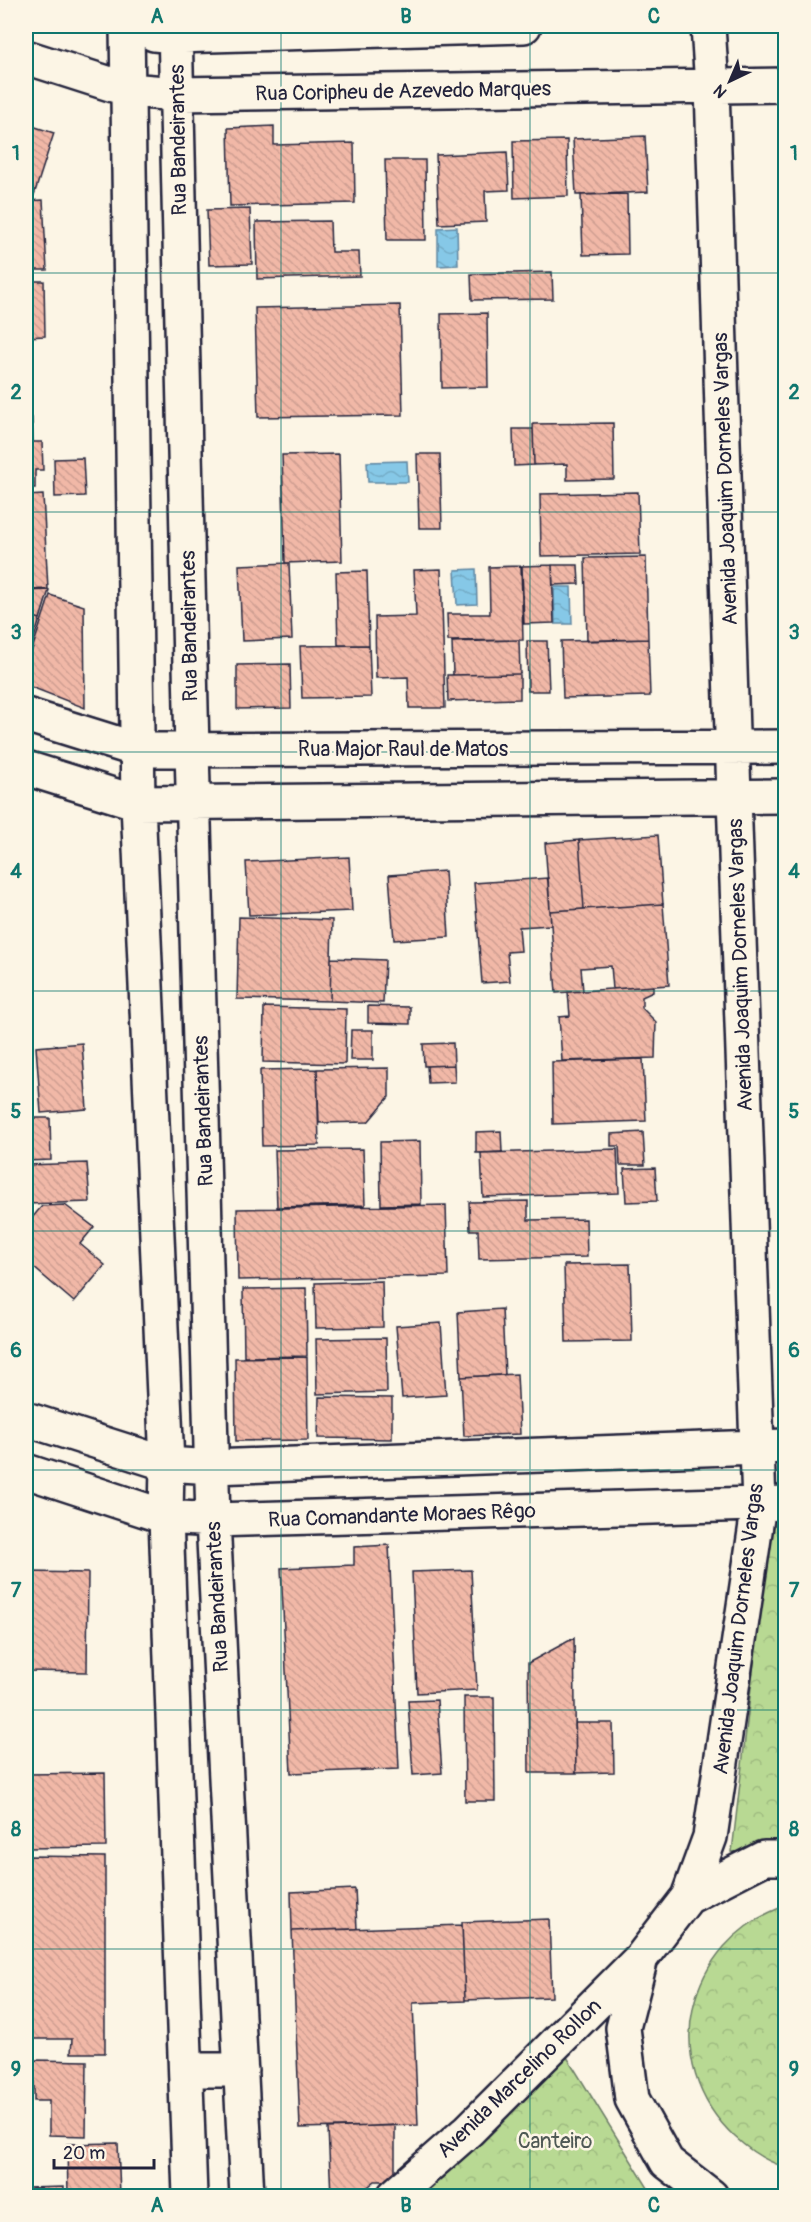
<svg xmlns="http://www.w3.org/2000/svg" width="811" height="2222" viewBox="0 0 811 2222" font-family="Pangolin,sans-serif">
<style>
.park{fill:url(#park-crowns);stroke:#6d7e67;stroke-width:1.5}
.water{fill:url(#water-waves);stroke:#5e86a2;stroke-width:1.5}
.building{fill:url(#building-back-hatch);stroke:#22223b;stroke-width:1.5}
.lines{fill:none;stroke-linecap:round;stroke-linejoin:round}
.minor-casing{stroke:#22223b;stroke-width:38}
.minor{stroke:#fcf5e5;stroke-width:33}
.grid{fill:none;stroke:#0f766e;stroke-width:1.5;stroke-opacity:0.55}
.labels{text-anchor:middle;stroke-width:5;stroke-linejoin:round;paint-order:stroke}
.street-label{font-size:21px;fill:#22223b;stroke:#fcf5e5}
.park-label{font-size:21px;fill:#4f5955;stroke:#fcf5e5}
.neatline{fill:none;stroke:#0f766e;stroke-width:2}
.grid-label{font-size:20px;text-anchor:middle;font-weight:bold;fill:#0f766e}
</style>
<defs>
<pattern id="park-crowns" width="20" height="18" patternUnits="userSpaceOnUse" patternTransform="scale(1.5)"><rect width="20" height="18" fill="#b8d993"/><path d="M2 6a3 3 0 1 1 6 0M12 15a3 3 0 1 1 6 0" fill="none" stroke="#9eba80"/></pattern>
<pattern id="water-waves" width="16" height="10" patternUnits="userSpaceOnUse" patternTransform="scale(1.5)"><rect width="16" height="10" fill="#86c8e7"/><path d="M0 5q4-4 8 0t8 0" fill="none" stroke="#73acc7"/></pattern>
<pattern id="building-back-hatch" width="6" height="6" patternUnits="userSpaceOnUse" patternTransform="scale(1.5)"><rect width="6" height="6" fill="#f1b8a7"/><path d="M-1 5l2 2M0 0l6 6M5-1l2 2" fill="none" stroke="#ce9e91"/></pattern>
</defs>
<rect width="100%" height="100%" fill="#fcf5e5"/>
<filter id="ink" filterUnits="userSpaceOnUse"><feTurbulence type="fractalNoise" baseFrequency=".0167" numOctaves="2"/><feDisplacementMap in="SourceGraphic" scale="12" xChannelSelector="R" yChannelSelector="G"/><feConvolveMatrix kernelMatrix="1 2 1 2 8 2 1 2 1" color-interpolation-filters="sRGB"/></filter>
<g filter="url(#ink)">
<path class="park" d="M785,1522V1849L732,1852L770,1523Z
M785,1906H786L785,2167C765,2161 750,2151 735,2137C656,2064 686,1941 785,1906Z
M567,2057L653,2196H403Z"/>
<path class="water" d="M457,227L458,265L438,266V228Z
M407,461L408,482H368L367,462Z
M476,569L477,604L457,605L455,570Z
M554,587H571L572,624H555Z"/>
<path class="building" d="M26,124L54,133L34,195L26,196Z
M274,126V145L354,143L355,203L230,206L228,128Z
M645,136L648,192L576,195L573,139Z
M567,140L568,196L514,198L513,141Z
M507,152L509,190L485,191L486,222L439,224L436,155Z
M385,160H425L426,240H387Z
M627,194L628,254L583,255L581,195Z
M43,200L47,270H26V201Z
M250,209L252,264L209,265L207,210Z
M330,221L331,252H359L360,276L257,279L256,222Z
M552,272L553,299L472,300L471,274Z
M26,281H44L45,336L26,337Z
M400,305L403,415L258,417L255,308Z
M487,313L488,387L442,388L441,314Z
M32,418L33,442H42L43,470H35V488H26V419Z
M613,423L614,479L567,480V464L534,465L533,424Z
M513,429H533L534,465L514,466Z
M339,454L342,561L285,563L282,455Z
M417,454H440L442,528H419Z
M83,458L85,496L55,497L54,459Z
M638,492L640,554L541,556L540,494Z
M43,495L48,589L26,590V496Z
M646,557L648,639L587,641L585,558Z
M289,563L292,639L242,641L239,565Z
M552,565H578L579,584L553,585Z
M552,565L554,623L524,624L522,566Z
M521,566L523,640L448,641L447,614H490L489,567Z
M441,569L445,708H409L408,677L376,678L375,617L416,616L414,570Z
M367,571L369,645H338L336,572Z
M49,590L40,619L26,614V591Z
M50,595L84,606L85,708L26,685V668Z
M26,614L40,619L26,663Z
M648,639L650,696L563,698L561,641Z
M519,640L520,674L453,675L452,642Z
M527,641H547L549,691H528Z
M369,645L371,697L302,698L300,646Z
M290,664L291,708L237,709V665Z
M520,674V699L448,701L447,675Z
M658,835L663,904L584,909L579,840Z
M579,840L584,909L550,911L545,843Z
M349,857L352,911L249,915L246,862Z
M445,871L449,937L394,940L389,875Z
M548,878L551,925L519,927L521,951L507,952L510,981L482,983L474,883Z
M663,904L669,985L613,989L611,966L581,968L583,991L556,993L550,911Z
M239,917L332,920L330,1001L237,999Z
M331,958L385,960L383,1003L330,1001Z
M653,986V992L642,997V1008L656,1022L655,1058L562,1061L559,1017L570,1016L568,992Z
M368,1006L410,1007V1024L368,1023Z
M264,1007L346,1009L345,1064L263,1062Z
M351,1030H373V1060H350Z
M82,1043L87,1109L41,1113L36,1047Z
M453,1043L454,1065L424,1066L423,1044Z
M643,1059L646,1121L553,1124L552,1062Z
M454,1065L455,1082L428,1083L427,1066Z
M389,1068V1097L368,1122L319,1123L317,1069Z
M317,1069L319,1145L262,1146L260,1070Z
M26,1118H50L51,1160L26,1161Z
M501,1131L502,1152L476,1153V1132Z
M643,1132L645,1165H620L619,1146H611V1134Z
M420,1141L421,1204L381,1205L380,1142Z
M363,1149L365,1205L277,1207L275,1150Z
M617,1149L619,1193L483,1197L481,1153Z
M87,1163L90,1202L26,1204V1165Z
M655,1168L657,1201L626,1202L624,1169Z
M528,1201V1220L586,1219L587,1257L479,1259L478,1230H470L469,1202Z
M65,1205L94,1227L80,1244L105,1265L74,1302L26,1261V1225L42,1206Z
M446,1205L448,1276L238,1280L237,1209Z
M630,1264L632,1341L566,1342L564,1265Z
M382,1281L383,1327L316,1328L315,1283Z
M306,1288L307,1356L244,1357L243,1289Z
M502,1309L505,1375L461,1377L458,1312Z
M441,1323L446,1395L402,1398L396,1326Z
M386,1338L387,1392L317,1394L316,1339Z
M307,1357L308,1440L236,1441L235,1358Z
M517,1374L520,1434L464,1436L461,1377Z
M319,1397L392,1398V1439L318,1438Z
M389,1545L399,1769L291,1773L281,1568L354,1565V1547Z
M471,1570L477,1690L417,1693L412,1572Z
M28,1572L88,1573L87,1672L26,1671Z
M574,1638L576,1773H529L528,1663Z
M464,1697H494L495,1801H465Z
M437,1700L442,1773L413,1775L408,1701Z
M575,1723H613L614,1772L576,1773Z
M105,1773L106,1847L26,1848V1774Z
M26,1856L105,1857V2053H71L72,2039H26Z
M355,1889L357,1929L292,1931L291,1892Z
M549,1919L552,1997L465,2000L462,1922Z
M462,1925L465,2001L413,2003L418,2125L300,2128L292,1931Z
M34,2060L87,2061L86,2136L49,2135V2101H34Z
M395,2125V2181H375L357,2196H331L328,2128Z
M118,2143L120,2196H68L67,2144Z
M64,2187V2196H27L26,2188Z"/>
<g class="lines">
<defs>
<path id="minor" d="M127,26L138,803L167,1464L166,1517L190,2196
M175,26L192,750L213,1520L247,2196
M154,34L175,36L524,26
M26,57L129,90L177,94L786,85
M26,715L138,750L786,747
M26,768L138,803L786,796
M26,1419L167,1464L212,1467L786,1446
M26,1471L166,1517L213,1520L786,1503
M688,1897L710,1837L759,1504L734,797L712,87L708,26
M186,2070H241
M394,2196L469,2130L640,1959
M711,2196L667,2162L632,2099L623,2028L641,1958L688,1897L764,1858H786"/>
</defs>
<use href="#minor" class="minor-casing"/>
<use href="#minor" class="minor"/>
</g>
</g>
<path class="grid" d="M281,26V2196M530,26V2196M26,273H786M26,512H786M26,752H786M26,991H786M26,1231H786M26,1470H786M26,1710H786M26,1949H786"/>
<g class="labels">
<g class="street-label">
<text transform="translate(403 91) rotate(-1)" y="7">Rua Coripheu de Azevedo Marques</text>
<text transform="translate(178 140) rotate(-91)" y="7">Rua Bandeirantes</text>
<text transform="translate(725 479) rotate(-92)" y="7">Avenida Joaquim Dorneles Vargas</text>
<text transform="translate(189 626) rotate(-91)" y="7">Rua Bandeirantes</text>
<text x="403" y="756">Rua Major Raul de Matos</text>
<text transform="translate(740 965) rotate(-92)" y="7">Avenida Joaquim Dorneles Vargas</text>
<text transform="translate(203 1111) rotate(-92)" y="7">Rua Bandeirantes</text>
<text transform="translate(402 1515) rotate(-2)" y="7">Rua Comandante Moraes Rêgo</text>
<text transform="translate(217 1597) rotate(-93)" y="7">Rua Bandeirantes</text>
<text transform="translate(738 1629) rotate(-83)" y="7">Avenida Joaquim Dorneles Vargas</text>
<text transform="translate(519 2078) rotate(-44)" y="7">Avenida Marcelino Rollon</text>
</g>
<g class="park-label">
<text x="555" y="2148">Canteiro</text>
</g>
</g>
<rect width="811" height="2222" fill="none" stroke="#fcf5e5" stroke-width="66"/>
<g transform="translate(730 81) rotate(224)" stroke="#fcf5e5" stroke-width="4.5" paint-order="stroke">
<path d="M0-4.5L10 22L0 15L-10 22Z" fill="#22223b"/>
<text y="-9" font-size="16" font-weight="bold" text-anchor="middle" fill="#22223b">N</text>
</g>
<path d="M54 2159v9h100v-9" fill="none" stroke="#22223b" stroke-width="3"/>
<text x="63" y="2159" font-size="18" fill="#22223b" stroke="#fcf5e5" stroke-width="4.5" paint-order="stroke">20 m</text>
<rect x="33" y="33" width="745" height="2156" class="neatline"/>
<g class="grid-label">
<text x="157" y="23">A</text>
<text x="406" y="23">B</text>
<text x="654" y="23">C</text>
<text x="16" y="160">1</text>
<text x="794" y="160">1</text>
<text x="16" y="399">2</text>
<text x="794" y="399">2</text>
<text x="16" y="639">3</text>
<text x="794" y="639">3</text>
<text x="16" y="878">4</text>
<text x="794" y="878">4</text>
<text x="16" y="1118">5</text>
<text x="794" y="1118">5</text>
<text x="16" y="1357">6</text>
<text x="794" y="1357">6</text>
<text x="16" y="1597">7</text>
<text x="794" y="1597">7</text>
<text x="16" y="1836">8</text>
<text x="794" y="1836">8</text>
<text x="16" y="2076">9</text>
<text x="794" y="2076">9</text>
<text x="157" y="2212">A</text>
<text x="406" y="2212">B</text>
<text x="654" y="2212">C</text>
</g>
</svg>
